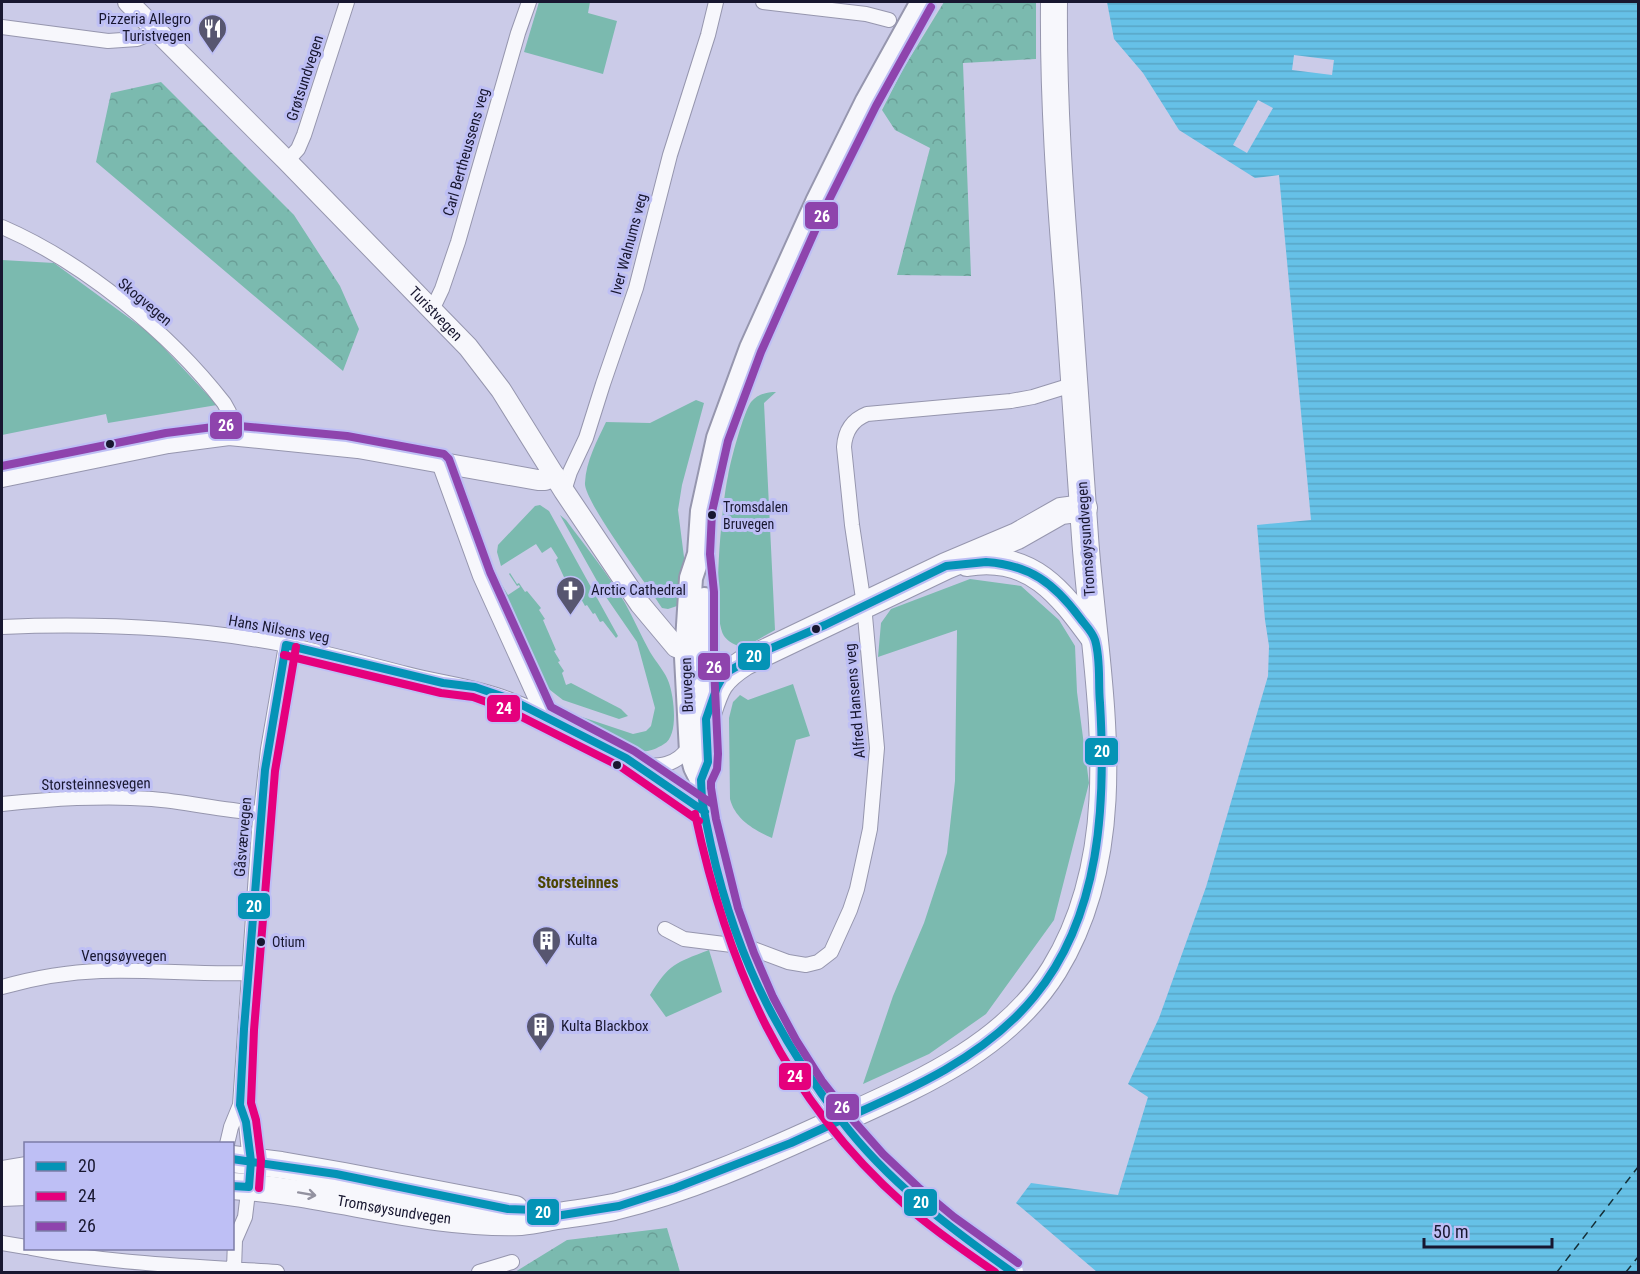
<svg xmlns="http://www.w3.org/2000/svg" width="1640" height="1274" viewBox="0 0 1640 1274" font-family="'Roboto Condensed',sans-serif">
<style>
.green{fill:#7bbaaf}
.forest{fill:url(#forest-crowns)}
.water{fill:url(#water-rules)}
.pier{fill:#cbcbe8}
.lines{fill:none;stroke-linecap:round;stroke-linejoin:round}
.ferry{stroke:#153039;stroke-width:1.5;stroke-dasharray:8 6;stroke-linecap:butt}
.street-casing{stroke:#9696ae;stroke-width:16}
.secondary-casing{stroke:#9696ae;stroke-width:22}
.primary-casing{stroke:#9696ae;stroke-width:26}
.highway-casing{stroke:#9696ae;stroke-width:28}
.street{stroke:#f7f7fc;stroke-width:14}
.secondary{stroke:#f7f7fc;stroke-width:20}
.primary{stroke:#f7f7fc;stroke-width:22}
.highway{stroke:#f7f7fc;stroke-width:26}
.primary-bridge-casing{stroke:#9696ae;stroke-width:26;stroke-linecap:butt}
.primary-bridge{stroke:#f7f7fc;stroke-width:22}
.bus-1-casing{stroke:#bebff5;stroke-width:12}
.bus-2-casing{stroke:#bebff5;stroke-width:12}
.bus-3-casing{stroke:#bebff5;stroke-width:12}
.bus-1{stroke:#0493b6;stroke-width:8}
.bus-2{stroke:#e5007d;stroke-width:8}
.bus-3{stroke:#8e44ad;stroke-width:8}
.oneway{stroke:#9392a0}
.bus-dot{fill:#181730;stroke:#bebff5;stroke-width:2}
.labels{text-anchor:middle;stroke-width:6;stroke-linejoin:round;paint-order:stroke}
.bus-label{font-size:14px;fill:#181730;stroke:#bebff5;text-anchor:start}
.poi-label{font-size:15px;fill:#181730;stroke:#bebff5;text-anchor:start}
.street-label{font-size:15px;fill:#181730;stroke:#bebff5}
.neighbourhood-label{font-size:16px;font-weight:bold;fill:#4c4604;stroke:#bebff5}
.line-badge{stroke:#bebff5;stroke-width:2}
.badge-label{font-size:16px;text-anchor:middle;font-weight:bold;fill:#fff}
</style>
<defs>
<pattern id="forest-crowns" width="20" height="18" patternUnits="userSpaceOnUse" patternTransform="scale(1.5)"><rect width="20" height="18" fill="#7bbaaf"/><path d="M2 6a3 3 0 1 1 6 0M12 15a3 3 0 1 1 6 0" fill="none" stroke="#6a9f97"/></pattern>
<pattern id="water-rules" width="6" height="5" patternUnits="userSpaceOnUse" patternTransform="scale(1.5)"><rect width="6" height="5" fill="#66c1e7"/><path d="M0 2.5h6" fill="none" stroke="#58a5c6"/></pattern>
</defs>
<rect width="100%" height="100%" fill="#cbcbe8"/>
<path class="green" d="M539,2H590L588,13L617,21L603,74L524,52Z
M2,260L54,263L151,334L217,405L108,423L106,414L2,435Z
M776,392L764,403L775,630L743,648C736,645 728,642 724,636C711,616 722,502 728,476C730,462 744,411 751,402C758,394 767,392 776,392Z
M696,400L704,403L682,485L678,510L685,565L683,604L668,609L662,608C649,587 583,500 585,483C586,461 597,441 606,422L650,423Z
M540,505L549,511L618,636L616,638L603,621L600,622L595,613L593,614L587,605L585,606L580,597L577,598L572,589L570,590L556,560L558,558L551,547L542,553L536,544L501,566L497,552L498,545L535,506Z
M560,515L566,520C586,547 608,574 625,603C634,619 641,636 650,652C656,662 666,673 669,683C674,697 679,736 664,744C653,751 643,754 630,749L569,715L570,713L633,734L646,731L651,726L655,708L637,642L606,597Z
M510,573L517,584L519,583L525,592L527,591L541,608L539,610L545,619L543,620L556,650L554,651L560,661L558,662L564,671L562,673L566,685L571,683L621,709L628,716L619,719L563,700L541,683L505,608L499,580L508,595L520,587L519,585L517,586L509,574Z
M970,579L1021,586L1059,620L1075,646L1077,692L1089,783L1054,920L986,1014L929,1054L863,1084L893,996L924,923L947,853L955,781L957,630L878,657L881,623L891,609Z
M793,684L810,736L796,740L772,838C754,830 735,819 730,799L729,718L733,702L740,695L748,700Z
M709,950L722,992L666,1017L650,995C669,964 675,963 709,950Z"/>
<path class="forest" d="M944,2H1036V59L963,63L971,276L897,275L930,148L895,130L882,110L903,69Z
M161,82L294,215L340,286L359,329L343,371L96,162L111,93Z
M667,1228L680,1272H515L567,1240Z"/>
<path class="water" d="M1107,2H1638V1272H1097L1016,1203L1031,1183L1118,1195L1148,1097L1128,1084L1159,1018L1206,887L1268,676L1269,646L1265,620L1257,525L1311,520L1279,175L1255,178L1179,130L1143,73L1114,39Z"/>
<path class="pier" d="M1294,55L1334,60L1332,75L1292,70Z
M1258,100L1273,108L1247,153L1233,145Z"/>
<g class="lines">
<path class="ferry" d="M1557,1272L1638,1167
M1626,1272L1638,1257"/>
<defs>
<path id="street" d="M763,2L866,14L889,20
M2,27L108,41L137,39L157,31
M287,161L298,149L304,135L347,2
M2,227C83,262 170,333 224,403L229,412L232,435
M432,310L442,289L458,242L518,33L529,2
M439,463L480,576L543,715
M564,491L570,472L586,438L603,384L636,288L670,155L708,35L716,2
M2,627C97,623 193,627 287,645C327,653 367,664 407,674C441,683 475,686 508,699C578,726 645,767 705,812
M637,765C660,767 676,766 690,746
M2,804C51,799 102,795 152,799C189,802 224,811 261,813
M665,929L684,939L748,947L788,962L806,965L818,962L831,952L850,910L857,889L870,829L877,748L864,605L852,525L844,447C845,431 852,420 867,414L1011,401L1033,397L1075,384
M2,987C34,978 67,972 101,971C150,969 199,975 248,973
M240,1105L246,1122L250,1164
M227,1144L231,1127L240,1105L259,830L268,749L286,645
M2,1243L26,1247
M31,1248C112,1264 195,1266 277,1272
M234,1269L235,1240L245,1217L249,1184
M479,1272L512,1262"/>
<g id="secondary">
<path id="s1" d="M128,2L287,161L468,347L501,390L564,491L640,604L676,647L686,651L701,653"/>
<path d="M2,477L168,443L229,435L358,448L538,480H545L555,476"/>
</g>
<path id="primary" d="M701,779L707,768L708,754L703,666L704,599
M712,845L705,812L701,779L695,767L691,752L686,657L691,578L699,554L702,511L718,438L751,348L817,202L867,101L922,2"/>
<g id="highway">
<path d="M967,563C1031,552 1061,593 1094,638"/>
<path d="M706,720C716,689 717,680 745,662L946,566L1017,536L1061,511L1084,508"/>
<path d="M232,1159L281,1165L344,1176L515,1209"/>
<path d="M2,1174L26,1170"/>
<path id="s2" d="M232,1186C330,1192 423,1225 521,1222C534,1221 546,1218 558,1216C577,1213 596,1211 614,1207C687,1189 757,1158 825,1127C909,1088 1003,1052 1054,970C1134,840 1095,679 1085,537C1080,455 1074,374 1068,293C1060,196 1053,99 1054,2"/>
<path d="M2,1193L26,1192"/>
</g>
</defs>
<use href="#street" class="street-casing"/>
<use href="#secondary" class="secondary-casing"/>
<use href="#primary" class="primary-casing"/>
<use href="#highway" class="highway-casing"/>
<use href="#street" class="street"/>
<use href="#secondary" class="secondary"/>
<use href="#primary" class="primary"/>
<use href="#highway" class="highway"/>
<defs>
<path id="primary-bridge" d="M712,845C741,979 807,1105 911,1195C943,1223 978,1248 1012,1272"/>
</defs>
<use href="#primary-bridge" class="primary-bridge-casing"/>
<use href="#primary-bridge" class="primary-bridge"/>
<defs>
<path id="bus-1" d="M986,562C1030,565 1054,583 1080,618C1085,625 1092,631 1095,640C1101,660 1098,683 1100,703C1106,804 1101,916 1034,997C985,1057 910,1090 841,1120C764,1020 723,925 702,799L701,780L708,762L706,719L717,687L722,678L729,671L762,652L825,625L946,566Z
M841,1120C888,1182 950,1228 1012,1272
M232,1159L336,1174L508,1209L536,1210L556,1216L619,1206L675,1188L791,1143L841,1120
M232,1186L249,1187L251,1161L246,1122L240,1105L244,1029L265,770L286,645L443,683L475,687L510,699L626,758L705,812"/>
<path id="bus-2" d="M284,655L441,693L473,697L506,709L621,767L699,821
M695,814C728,968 783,1097 904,1204C932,1229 964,1251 995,1272
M259,1188L261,1160L256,1120L251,1103L254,1030L275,771L296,647"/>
<path id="bus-3" d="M931,7L876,106L826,206L761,352L728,441L712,512L710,554L714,592V666L718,754L717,769L711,782V788L716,819L738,908L754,953L773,997L796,1040L822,1081L852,1119L883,1154L918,1187L954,1217L1018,1263
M2,466L166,433L229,425L347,436L444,454L449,459L490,572L551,707L634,751L711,803"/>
</defs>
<use href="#bus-1" class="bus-1-casing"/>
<use href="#bus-2" class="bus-2-casing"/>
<use href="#bus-3" class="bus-3-casing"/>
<use href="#bus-1" class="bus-1"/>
<use href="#bus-2" class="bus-2"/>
<use href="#bus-3" class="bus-3"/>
</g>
<defs><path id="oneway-shaft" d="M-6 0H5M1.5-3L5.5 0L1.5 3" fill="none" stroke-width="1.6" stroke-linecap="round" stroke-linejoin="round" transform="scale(1.5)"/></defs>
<use class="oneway" href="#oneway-shaft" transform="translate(307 1194) rotate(10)"/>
<defs>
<symbol id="restaurant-pin" viewBox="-11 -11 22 30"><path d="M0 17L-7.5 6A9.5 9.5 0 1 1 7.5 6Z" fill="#575670" stroke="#bebff5"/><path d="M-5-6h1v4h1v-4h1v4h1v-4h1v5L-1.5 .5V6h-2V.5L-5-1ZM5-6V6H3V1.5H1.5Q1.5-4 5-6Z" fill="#fff"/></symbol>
<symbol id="church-pin" viewBox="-11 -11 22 30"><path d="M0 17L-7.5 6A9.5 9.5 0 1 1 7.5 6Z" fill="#575670" stroke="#bebff5"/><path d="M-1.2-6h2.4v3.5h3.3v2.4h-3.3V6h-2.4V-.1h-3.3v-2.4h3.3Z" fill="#fff"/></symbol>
<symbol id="building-pin" viewBox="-11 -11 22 30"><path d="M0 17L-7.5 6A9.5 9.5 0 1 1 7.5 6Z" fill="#575670" stroke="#bebff5"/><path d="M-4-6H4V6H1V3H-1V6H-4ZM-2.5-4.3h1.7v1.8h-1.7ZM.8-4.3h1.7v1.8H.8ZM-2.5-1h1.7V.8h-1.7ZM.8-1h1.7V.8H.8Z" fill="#fff"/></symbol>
</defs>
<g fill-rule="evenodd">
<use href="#restaurant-pin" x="196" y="12" width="33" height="45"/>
<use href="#church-pin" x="554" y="574" width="33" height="45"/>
<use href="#building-pin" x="530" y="924" width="33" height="45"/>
<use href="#building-pin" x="524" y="1010" width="33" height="45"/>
</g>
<g class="bus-dot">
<circle cx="110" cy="444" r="5"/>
<circle cx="712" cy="515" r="5"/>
<circle cx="816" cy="629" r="5"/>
<circle cx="617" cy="765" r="5"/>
<circle cx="261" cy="942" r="5"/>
</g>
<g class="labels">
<g class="bus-label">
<text x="723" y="512">Tromsdalen<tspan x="723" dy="17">Bruvegen</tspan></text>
<text x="272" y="947">Otium</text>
</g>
<g class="poi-label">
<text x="191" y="24" text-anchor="end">Pizzeria Allegro<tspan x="191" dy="17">Turistvegen</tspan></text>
<text x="591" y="595">Arctic Cathedral</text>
<text x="567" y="945">Kulta</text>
<text x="561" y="1031">Kulta Blackbox</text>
</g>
<g class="street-label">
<text transform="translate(305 78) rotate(-72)" y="5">Grøtsundvegen</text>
<text transform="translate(466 152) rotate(-74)" y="5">Carl Bertheussens veg</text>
<text transform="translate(629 244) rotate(-75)" y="5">Iver Walnums veg</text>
<text transform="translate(145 302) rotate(40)" y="5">Skogvegen</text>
<text dy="5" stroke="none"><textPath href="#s1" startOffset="438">Turistvegen</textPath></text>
<text transform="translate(1086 539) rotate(-94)" y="5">Tromsøysundvegen</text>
<text transform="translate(279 629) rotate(10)" y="5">Hans Nilsens veg</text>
<text transform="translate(687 685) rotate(-92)" y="5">Bruvegen</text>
<text transform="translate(855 701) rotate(-95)" y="5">Alfred Hansens veg</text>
<text transform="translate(96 784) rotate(-1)" y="5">Storsteinnesvegen</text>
<text transform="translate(243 837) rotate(-85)" y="5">Gåsværvegen</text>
<text x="124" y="961">Vengsøyvegen</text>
<text dy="5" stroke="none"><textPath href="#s2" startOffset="164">Tromsøysundvegen</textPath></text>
</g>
<g class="neighbourhood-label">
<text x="578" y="888">Storsteinnes</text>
</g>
</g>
<g class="line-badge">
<rect x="804" y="201" width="35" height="29" rx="6" fill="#8e44ad"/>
<rect x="209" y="411" width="34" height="29" rx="6" fill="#8e44ad"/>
<rect x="737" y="642" width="34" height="29" rx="6" fill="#0493b6"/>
<rect x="697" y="652" width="34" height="29" rx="6" fill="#8e44ad"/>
<rect x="486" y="694" width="35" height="29" rx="6" fill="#e5007d"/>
<rect x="1084" y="737" width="35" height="29" rx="6" fill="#0493b6"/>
<rect x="237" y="892" width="34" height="28" rx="6" fill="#0493b6"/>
<rect x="778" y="1062" width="34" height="29" rx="6" fill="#e5007d"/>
<rect x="825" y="1093" width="35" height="28" rx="6" fill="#8e44ad"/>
<rect x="903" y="1188" width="35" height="29" rx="6" fill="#0493b6"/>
<rect x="526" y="1198" width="34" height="28" rx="6" fill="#0493b6"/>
</g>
<g class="badge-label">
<text x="822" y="222">26</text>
<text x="226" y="431">26</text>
<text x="754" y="662">20</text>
<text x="714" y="673">26</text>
<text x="504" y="714">24</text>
<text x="1102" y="757">20</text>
<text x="254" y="912">20</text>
<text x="795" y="1082">24</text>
<text x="842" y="1113">26</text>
<text x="921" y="1208">20</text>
<text x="543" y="1218">20</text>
</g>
<rect width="1640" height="1274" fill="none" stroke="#181730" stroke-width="6"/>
<rect x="24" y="1142" width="210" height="108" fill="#bebff5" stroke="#7c7ca6" stroke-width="1.5"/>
<rect x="36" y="1162" width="30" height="9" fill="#0493b6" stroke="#7c7ca6" stroke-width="1.5"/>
<text x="78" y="1172" font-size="18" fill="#181730">20</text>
<rect x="36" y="1192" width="30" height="9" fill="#e5007d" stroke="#7c7ca6" stroke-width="1.5"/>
<text x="78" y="1202" font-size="18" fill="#181730">24</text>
<rect x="36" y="1222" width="30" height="9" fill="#8e44ad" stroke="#7c7ca6" stroke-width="1.5"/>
<text x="78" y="1232" font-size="18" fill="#181730">26</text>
<path d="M1424 1238v9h128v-9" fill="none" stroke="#181730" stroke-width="3"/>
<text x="1433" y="1238" font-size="18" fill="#181730" stroke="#bebff5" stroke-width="4.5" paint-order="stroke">50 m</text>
</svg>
